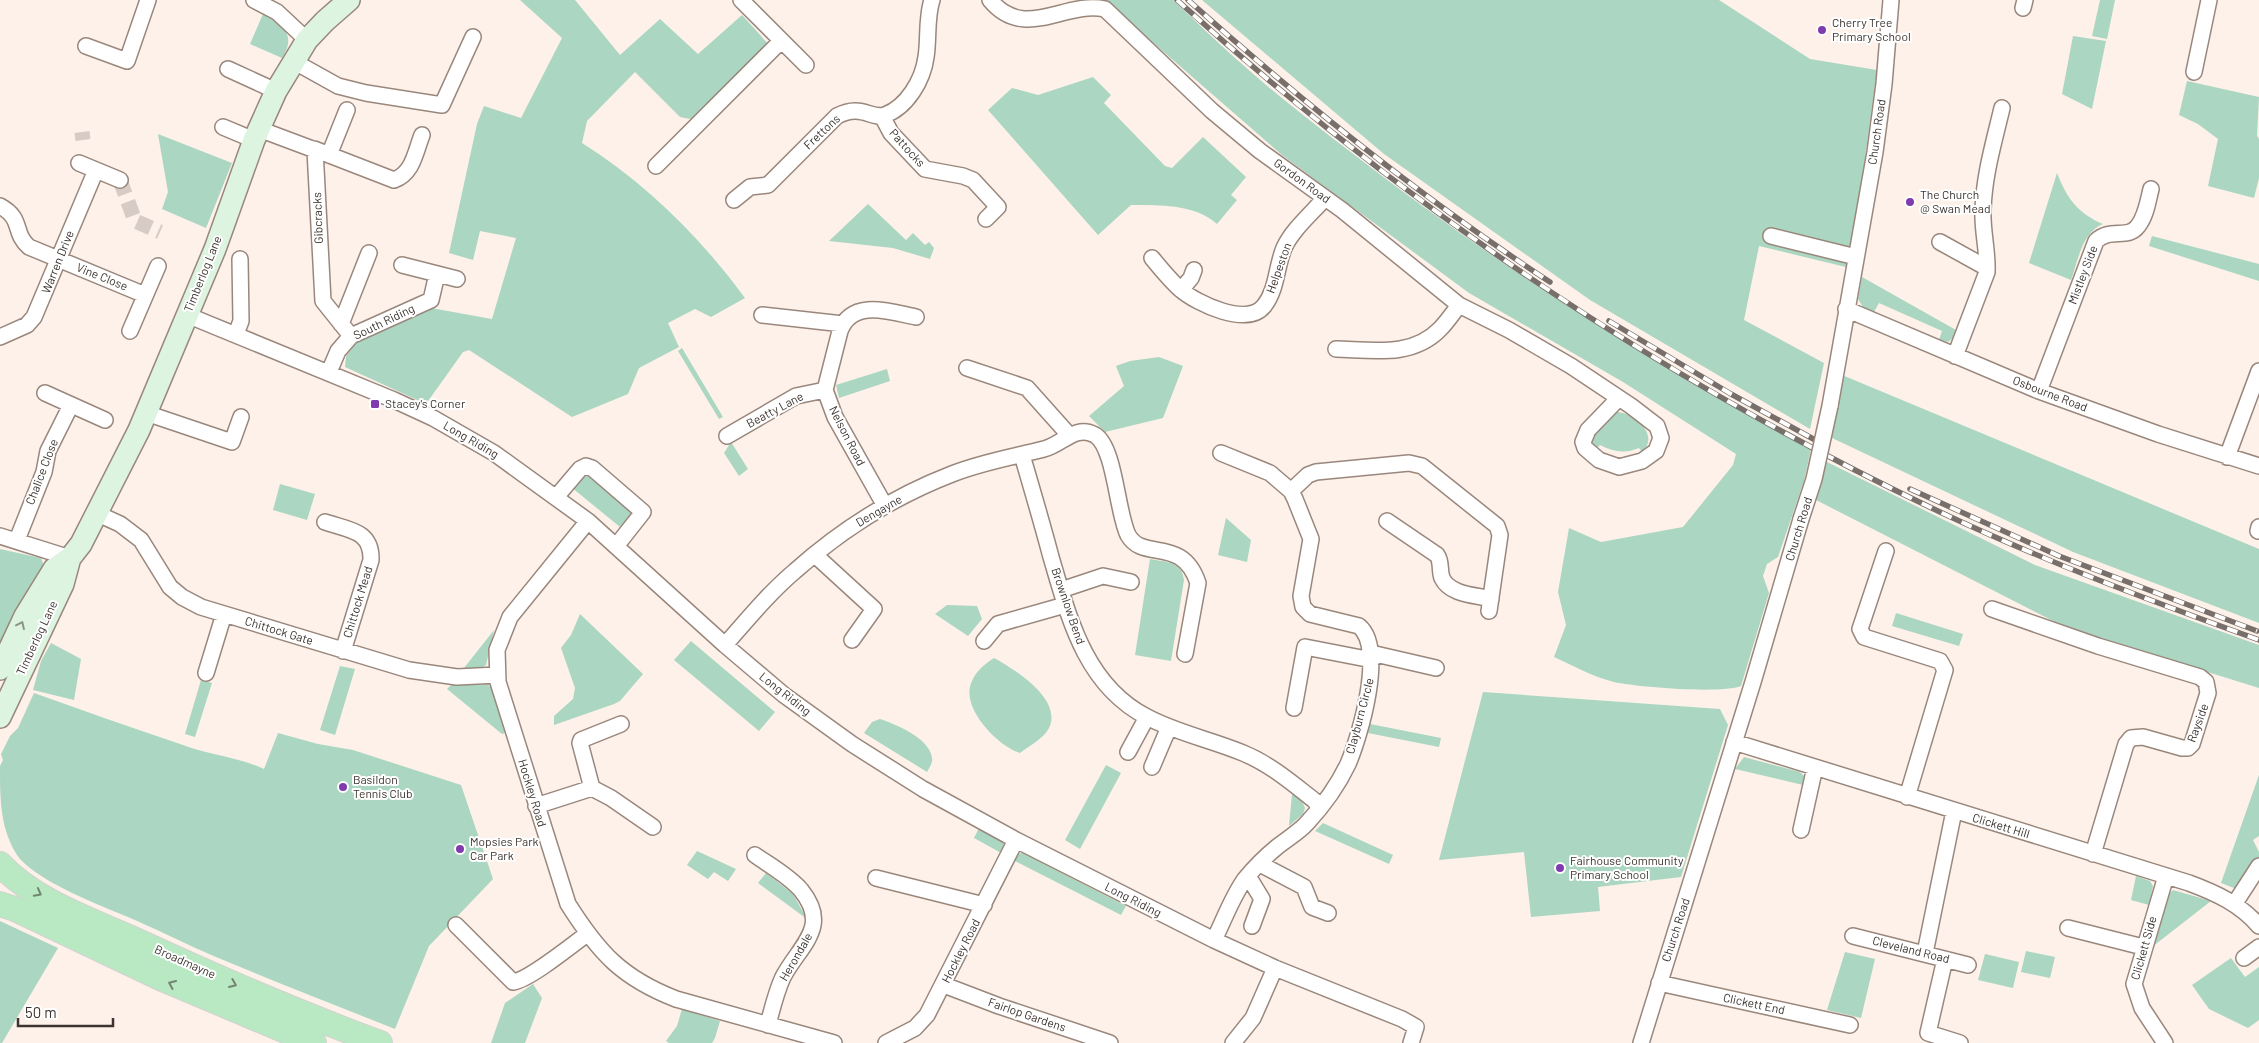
<svg xmlns="http://www.w3.org/2000/svg" width="2259" height="1043" viewBox="0 0 2259 1043" font-family="Barlow,sans-serif">
<style>
.green{fill:#abd6c1}
.lines{fill:none;stroke-linecap:round;stroke-linejoin:round}
.street-tunnel{stroke:#d6cbc5;stroke-width:15;stroke-dasharray:15 8;stroke-linecap:butt}
.street-casing{stroke:#9a877c;stroke-width:18}
.secondary-casing{stroke:#9a877c;stroke-width:24}
.primary-casing{stroke:#d4d2d1;stroke-width:26}
.street{stroke:#fff;stroke-width:15}
.secondary{stroke:#dcf4e0;stroke-width:21}
.primary{stroke:#b8e9c2;stroke-width:24}
.rail-casing{stroke:#786f6a;stroke-width:5.5}
.rail{stroke:#fff;stroke-width:4;stroke-dasharray:11;stroke-linecap:butt}
.street-bridge-casing{stroke:#9a877c;stroke-width:18;stroke-linecap:butt}
.street-bridge{stroke:#fff;stroke-width:15}
.oneway{stroke:#8c9488}
.oneway2{stroke:#748572}
.poi-dot{fill:#803baf;stroke:#fff;stroke-width:2}
.labels{text-anchor:middle;stroke-width:4;stroke-linejoin:round;paint-order:stroke}
.poi-label{font-size:12px;fill:#3c3430;stroke:#fff;text-anchor:start}
.street-label{font-size:12px;fill:#3c3430;stroke:#fff}
</style>
<rect width="100%" height="100%" fill="#fdf1ea"/>
<path class="green" d="M520,0H575L620,55L660,19L698,54L742,15L770,46L701,121L680,117L635,72L587,121L582,143C647,184 700,237 745,298L711,317L695,309L668,323L679,347L639,368L628,394L572,417L469,350L463,352L426,404L345,367L346,356L357,342L431,308L492,319L516,238L480,231L473,260L449,253L477,124L484,106L521,118L562,38Z
M1104,0H1173C1199,24 1224,49 1251,72C1283,100 1318,127 1352,153C1496,265 1650,362 1811,449L1804,481L1778,557L1767,564L1763,576L1769,593L1741,686C1721,694 1636,687 1614,682C1593,677 1574,666 1554,657L1566,625L1558,592L1569,528L1601,542L1683,527L1733,465L1736,454L1623,382L1469,293L1282,155Z
M1202,0H1719L1810,59L1877,70L1850,268L1759,246L1744,320L1824,363L1810,429L1590,300L1384,154Z
M2100,0H2115L2107,39L2092,36Z
M263,14C283,25 297,35 282,58L250,44Z
M2073,36L2106,41L2092,109L2062,94Z
M1093,77L1111,95L1104,103L1165,166L1172,168L1203,137L1246,177L1231,195L1237,200L1217,224C1195,204 1159,205 1131,205L1098,235L988,110L1012,88L1038,95Z
M2187,81L2259,97L2257,136L2259,139V178L2254,198L2208,186L2218,139L2198,124L2179,115Z
M158,134L232,163L206,228L162,209L168,192Z
M2057,173C2067,198 2077,213 2103,224C2082,232 2078,261 2071,280L2029,263Z
M868,204L906,240L913,233L925,245L929,242L934,248L930,259L893,248L829,241Z
M2152,236L2259,264V281L2149,246Z
M1862,277L1956,330L1953,338L1948,342L1939,340L1942,331L1879,303L1874,312L1863,307L1858,299Z
M682,348L723,417L719,419L678,351Z
M1159,357L1183,366L1163,418L1105,432L1089,416L1124,386L1116,366L1130,361Z
M887,369L890,381L839,398L836,385Z
M1842,375L2259,549V623L2073,552L1830,437Z
M1618,412C1636,414 1660,436 1642,452L1639,448C1625,454 1613,452 1600,445L1597,448L1591,444L1590,439L1613,413Z
M731,442L748,469L739,476L724,453Z
M1819,458L2035,565L2259,645V688L2069,629L1816,500Z
M587,470L637,508L625,531L571,487Z
M280,484L315,494L307,520L273,510Z
M1226,518L1251,540L1247,562L1218,555Z
M0,549L41,558L45,568L0,644Z
M1150,559C1165,562 1182,561 1184,580L1171,661L1135,655Z
M947,605L977,606L982,619L968,636L935,614Z
M1896,613L1963,634L1959,646L1892,626Z
M580,614L643,674L620,701L614,704L554,725V716L573,699L575,688L561,648L571,635Z
M494,630L486,665L481,668H464Z
M691,641L775,712L759,731L674,660Z
M51,643L81,659L74,700L33,690L41,661Z
M994,658C1014,669 1063,699 1049,728C1044,738 1029,746 1020,753C997,746 959,706 972,681C976,671 985,664 994,658Z
M340,666L355,669L335,735L320,730Z
M201,680L212,683L195,737L185,734Z
M451,685H488L492,688L505,733L502,734L447,689Z
M1483,692L1720,709L1728,725L1681,877L1598,887L1600,911L1531,917L1524,852L1439,860Z
M34,693C84,711 133,728 183,745C210,755 238,757 264,769L278,733L318,744L353,750L461,785L493,879L429,946L395,1029C335,1005 275,982 216,957C189,946 163,932 137,921C103,906 44,885 20,859C0,832 0,800 0,766L3,760L1,754L10,736L18,728Z
M880,719C895,724 930,738 932,758C933,763 929,768 927,772L864,733L872,722Z
M1370,724L1441,738L1439,747L1368,733Z
M1744,757L1800,772L1804,776L1803,785L1735,769Z
M1106,765L1121,773L1080,849L1065,840Z
M2259,775V836L2253,840L2259,852V858L2239,890L2221,883Z
M1292,794L1302,801L1305,808L1303,814L1289,826Z
M1323,823L1393,855L1389,864L1315,831Z
M979,828L1002,841L1005,848L1003,854L974,838Z
M697,851L736,869L728,881L714,872L708,879L687,865Z
M1023,853L1126,906L1121,915L1013,860L1017,854Z
M766,873L793,894L807,919L758,883Z
M2136,876L2150,881L2153,886L2149,905L2131,900Z
M2173,890L2211,901L2152,947L2168,895Z
M0,921L58,948L2,1043H0Z
M2026,951L2055,957L2050,978L2021,972Z
M1845,952L1875,959L1861,1018L1827,1010Z
M1985,954L2019,962L2013,988L1978,980Z
M2231,958L2245,977L2259,967V1020L2248,1028L2209,1009L2192,985Z
M533,984L542,998L525,1043H491L505,1003Z
M682,1009L720,1021L715,1038L712,1043H669L666,1041L677,1026Z"/>
<g class="lines">
<path class="street-tunnel" d="M82,132L83,140
M120,180L135,221L160,232"/>
<defs>
<path id="street" d="M254,0L277,12L307,40
M741,0L806,65
M990,0C1025,42 1065,0 1105,9L1212,111L1260,151L1342,210L1459,305L1509,330L1571,366L1631,406L1657,426L1661,438L1656,451L1642,461L1619,467L1599,460L1585,448L1583,442L1588,430L1619,398
M2023,8L2025,0
M86,46L127,61L148,0
M293,61L338,86L366,93L442,105L473,37
M228,69L276,91
M2194,72L2209,0
M882,116L891,133L925,169L963,176L973,180L998,207L986,219
M223,127L254,140
M259,129L315,150L323,301L351,336
M314,149L394,180C413,173 415,153 422,135
M329,155L347,110
M79,163L120,180
M656,166L781,41
M734,200L750,187L768,185L837,116C862,103 871,120 885,115C907,107 923,80 926,57C929,39 926,18 932,0
M0,206C24,219 12,232 29,247L145,295
M1771,236L1856,257
M1940,242L1987,268
M1152,258C1161,269 1170,280 1180,289C1197,304 1247,327 1264,306C1277,290 1276,267 1284,248C1292,230 1312,213 1325,198
M402,265L457,279
M1181,290L1191,278L1194,270
M1846,309L2039,391L2158,434L2259,466
M187,315L394,400L433,418L494,453L588,521L725,645L784,695L852,744L923,789L1016,840L1214,940L1275,968L1402,1019L1416,1027L1411,1043
M762,315L843,324
M341,324L369,253
M130,331L158,266
M236,334L241,321L240,259
M0,337L27,325L34,317L96,170
M1336,349C1372,350 1412,358 1440,329C1447,322 1453,313 1459,305
M1955,356L1987,272C1988,251 1982,231 1983,210C1984,175 1994,142 2002,108
M967,368L1027,388L1069,435
M329,372L338,351L351,336L431,300L437,274
M2039,391L2096,241C2110,227 2128,240 2138,226C2146,216 2148,201 2151,189
M45,393L105,420
M1830,406L1875,152L1884,84L1891,0
M146,413L232,442L241,417
M727,436L796,396L825,390
M1022,455C1032,489 1042,523 1051,557C1069,618 1085,685 1147,717C1177,733 1212,740 1243,753C1270,764 1292,783 1315,801L1319,808
M2227,457L2259,371
M1291,491L1308,475L1316,472L1409,463L1422,466L1497,526L1500,535L1489,611
M557,496L580,469L586,466L592,468L643,512L617,545
M885,506L835,417L825,390L840,331C852,298 891,312 916,317
M98,514L120,524L141,540L170,587L182,597L201,607L409,670L457,677L497,675
M588,521L510,617L497,650L498,682L568,904C599,953 622,978 676,999L834,1043
M1387,521L1437,555C1442,562 1439,570 1442,578C1450,595 1475,595 1491,599
M325,522C348,530 372,530 371,560L343,651
M2258,531L2259,527
M0,536L70,558
M17,540L44,472L48,451L71,405
M1886,551L1860,629L1864,637L1940,661L1945,670L1907,797
M815,555L874,609L852,640
M1061,590L1103,576L1131,582
M1992,609L2098,646L2200,677L2206,682L2208,693L2192,744L2188,748H2182L2143,737L2131,738L2126,744L2093,854
M984,641L998,624L1065,605
M725,645C747,620 769,593 795,571C841,530 895,496 952,474C982,462 1013,457 1044,449C1062,445 1075,424 1095,435C1115,447 1117,513 1128,535C1143,562 1182,535 1198,583L1185,654
M1371,653L1436,668
M206,673L224,614
M1294,708L1305,647L1372,660
M1734,742L2189,883C2216,893 2240,904 2259,926
M1128,752L1147,717
M1152,767L1169,727
M592,788L580,743L581,740L621,724
M536,806L592,788L611,798L653,827
M1801,830L1815,767
M755,855C769,865 789,876 801,890C831,927 800,945 783,977C776,992 772,1009 768,1025
M1260,864L1304,887L1312,907L1328,913
M1248,876L1262,899L1252,926
M876,878L984,905
M2235,903L2259,866
M456,925L513,982C529,980 572,945 587,934
M2068,928L2143,947
M1853,936L1968,965
M1214,940C1224,920 1232,897 1245,879C1254,868 1266,856 1277,847C1287,839 1299,832 1307,823C1322,807 1338,785 1348,764C1360,736 1386,648 1359,626L1310,614L1303,607L1301,596L1311,539L1295,499L1291,491L1270,473L1221,453
M1925,953L1954,811
M2244,958L2259,947
M1945,959L1928,1033L1960,1043
M1659,983L1850,1025
M944,985L999,1006L1110,1043
M886,1043L915,1028L927,1015L1016,840
M1233,1043L1253,1018L1275,968
M1641,1043L1753,682L1801,519
M2165,1043L2142,1008L2134,984L2166,876"/>
<path id="secondary" d="M0,669L25,616L54,569L70,558L81,544L139,430L215,249L254,140L276,91L307,40L325,21L349,0
M0,717L63,584L70,558"/>
<path id="primary" d="M0,864C32,899 88,919 131,938C213,976 296,1012 380,1043
M0,904L15,909L160,978L314,1043"/>
</defs>
<use href="#street" class="street-casing"/>
<use href="#secondary" class="secondary-casing"/>
<use href="#primary" class="primary-casing"/>
<use href="#street" class="street"/>
<use href="#secondary" class="secondary"/>
<use href="#primary" class="primary"/>
<defs>
<path id="rail" d="M1177,0C1405,207 1662,380 1940,512C2044,561 2151,601 2259,640
M1188,0C1302,102 1422,198 1550,282
M1609,321L1731,394L1817,441
M1910,489L2059,556L2257,631"/>
</defs>
<use href="#rail" class="rail-casing"/>
<use href="#rail" class="rail"/>
<defs>
<path id="street-bridge" d="M1801,519L1814,479L1830,406"/>
</defs>
<use href="#street-bridge" class="street-bridge-casing"/>
<use href="#street-bridge" class="street-bridge"/>
</g>
<defs><path id="oneway-chevron" d="M-2-3.5L2.5 0L-2 3.5" fill="none" stroke-width="1.6" stroke-linecap="round" stroke-linejoin="round" transform="scale(1.25)"/></defs>
<use class="oneway" href="#oneway-chevron" transform="translate(21 625) rotate(-65)"/>
<g class="oneway2">
<use href="#oneway-chevron" transform="translate(38 893) rotate(28)"/>
<use href="#oneway-chevron" transform="translate(172 984) rotate(-156)"/>
<use href="#oneway-chevron" transform="translate(233 984) rotate(23)"/>
</g>
<g class="poi-dot">
<circle cx="1822" cy="30" r="5"/>
<circle cx="1910" cy="202" r="5"/>
<rect x="370" y="399" width="10" height="10" rx="2.5"/>
<circle cx="343" cy="787" r="5"/>
<circle cx="460" cy="849" r="5"/>
<circle cx="1560" cy="868" r="5"/>
</g>
<g class="labels">
<g class="poi-label">
<text x="1832" y="27">Cherry Tree<tspan x="1832" dy="14">Primary School</tspan></text>
<text x="1920" y="199">The Church<tspan x="1920" dy="14">@ Swan Mead</tspan></text>
<text x="385" y="408">Stacey's Corner</text>
<text x="353" y="784">Basildon<tspan x="353" dy="14">Tennis Club</tspan></text>
<text x="470" y="846">Mopsies Park<tspan x="470" dy="14">Car Park</tspan></text>
<text x="1570" y="865">Fairhouse Community<tspan x="1570" dy="14">Primary School</tspan></text>
</g>
<g class="street-label">
<text transform="translate(822 132) rotate(-43)" y="4">Frettons</text>
<text transform="translate(1877 132) rotate(-82)" y="4">Church Road</text>
<text transform="translate(907 148) rotate(48)" y="4">Pattocks</text>
<text transform="translate(1302 181) rotate(36)" y="4">Gordon Road</text>
<text transform="translate(318 218) rotate(-92)" y="4">Gibcracks</text>
<text transform="translate(58 262) rotate(-68)" y="4">Warren Drive</text>
<text transform="translate(1279 268) rotate(-70)" y="4">Helpeston</text>
<text transform="translate(203 274) rotate(-68)" y="4">Timberlog Lane</text>
<text transform="translate(2083 275) rotate(-69)" y="4">Mistley Side</text>
<text transform="translate(102 277) rotate(22)" y="4">Vine Close</text>
<text transform="translate(384 322) rotate(-26)" y="4">South Riding</text>
<text transform="translate(2050 394) rotate(21)" y="4">Osbourne Road</text>
<text transform="translate(775 410) rotate(-28)" y="4">Beatty Lane</text>
<text transform="translate(847 436) rotate(63)" y="4">Nelson Road</text>
<text transform="translate(471 440) rotate(30)" y="4">Long Riding</text>
<text transform="translate(42 472) rotate(-69)" y="4">Chalice Close</text>
<text transform="translate(879 511) rotate(-30)" y="4">Dengayne</text>
<text transform="translate(1799 529) rotate(-73)" y="4">Church Road</text>
<text transform="translate(358 602) rotate(-73)" y="4">Chittock Mead</text>
<text transform="translate(1068 606) rotate(71)" y="4">Brownlow Bend</text>
<text transform="translate(279 631) rotate(17)" y="4">Chittock Gate</text>
<text transform="translate(37 638) rotate(-65)" y="4">Timberlog Lane</text>
<text transform="translate(785 694) rotate(38)" y="4">Long Riding</text>
<text transform="translate(1360 716) rotate(-75)" y="4">Clayburn Circle</text>
<text transform="translate(2198 723) rotate(-70)" y="4">Rayside</text>
<text transform="translate(532 793) rotate(73)" y="4">Hockley Road</text>
<text transform="translate(2001 826) rotate(17)" y="4">Clickett Hill</text>
<text transform="translate(1133 900) rotate(27)" y="4">Long Riding</text>
<text transform="translate(1676 930) rotate(-72)" y="4">Church Road</text>
<text transform="translate(2144 948) rotate(-74)" y="4">Clickett Side</text>
<text transform="translate(1911 950) rotate(14)" y="4">Cleveland Road</text>
<text transform="translate(961 951) rotate(-63)" y="4">Hockley Road</text>
<text transform="translate(796 957) rotate(-60)" y="4">Herondale</text>
<text transform="translate(185 962) rotate(24)" y="4">Broadmayne</text>
<text transform="translate(1754 1004) rotate(12)" y="4">Clickett End</text>
<text transform="translate(1027 1015) rotate(19)" y="4">Fairlop Gardens</text>
</g>
</g>
<path d="M18 1018v8h95v-8" fill="none" stroke="#3c3430" stroke-width="2.5"/>
<text x="25" y="1018" font-size="15" fill="#3c3430" stroke="#ffffff" stroke-width="4" paint-order="stroke">50 m</text>
</svg>
